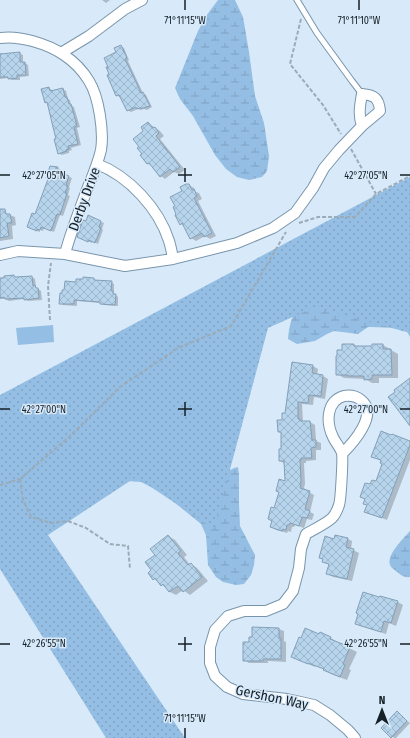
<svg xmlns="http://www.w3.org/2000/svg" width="410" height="738" viewBox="0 0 410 738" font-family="'Fira Sans Condensed',sans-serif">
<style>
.grass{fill:#94bee3}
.wetland{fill:url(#wetland-marsh)}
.park{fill:url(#park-dots)}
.shadow{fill:#0003}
.building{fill:url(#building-cross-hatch);stroke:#84a0b8}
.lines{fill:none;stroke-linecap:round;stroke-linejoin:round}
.service-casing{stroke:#7995ac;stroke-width:7}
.minor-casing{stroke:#7995ac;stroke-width:12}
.path{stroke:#9babb8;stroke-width:2;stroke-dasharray:4 2;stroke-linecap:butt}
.service{stroke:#fff;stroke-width:5}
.minor{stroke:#fff;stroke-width:10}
.ticks{fill:none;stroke:#152029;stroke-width:1.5}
.labels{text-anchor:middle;stroke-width:3;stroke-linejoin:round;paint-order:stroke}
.street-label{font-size:14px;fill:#152029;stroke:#d8eaf9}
.ticks-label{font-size:10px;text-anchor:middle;fill:#152029;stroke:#d8eaf9;stroke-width:3;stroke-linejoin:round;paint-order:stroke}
</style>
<defs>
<pattern id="wetland-marsh" width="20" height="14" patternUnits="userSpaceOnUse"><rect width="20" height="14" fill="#94bee3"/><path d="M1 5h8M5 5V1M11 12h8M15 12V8" fill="none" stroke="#7fa3c3"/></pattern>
<pattern id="park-dots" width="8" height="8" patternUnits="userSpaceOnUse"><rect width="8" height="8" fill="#94bee3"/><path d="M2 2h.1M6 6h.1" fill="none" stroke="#7fa3c3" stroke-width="1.8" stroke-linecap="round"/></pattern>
<pattern id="building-cross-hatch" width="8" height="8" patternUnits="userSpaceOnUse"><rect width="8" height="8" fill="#b7d4ed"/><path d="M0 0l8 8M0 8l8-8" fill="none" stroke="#9cb6cb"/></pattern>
</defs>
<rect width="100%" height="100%" fill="#d8eaf9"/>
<path class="grass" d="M53,325L54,342L18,345L16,328Z"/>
<path class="wetland" d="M218,0H235L243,17L249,52L255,96L264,123L269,156L267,171L262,177L249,180L237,177L226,169L215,155L193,116L180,99L175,88L198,31L206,16Z
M410,264V337L405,328L368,327L358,334L334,331L327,334L315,341L297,344L288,339C289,327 291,318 297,308Z
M98,466L223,474L234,468L238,467L239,474V503L240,526L255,555L254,565L251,575L244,584L236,585L223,582L216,577L208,565L206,535L201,524L168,497L153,488L141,482L126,481Z
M410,531V577C404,578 401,575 396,571C394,569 391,568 390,565C386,555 404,538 410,531Z"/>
<path class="park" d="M410,177V333L315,307L268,328L214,529L136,477L48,535L185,738H106L0,569V395Z"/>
<path class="shadow" d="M102,0H110L106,3Z
M121,46L124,48L129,60L128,61L143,93L146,95L152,107L147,110L144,109L141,110L138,109L131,112L127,110L120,97L117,96L109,67Z
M0,53L3,54L19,53L23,55V63H25L28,65L29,76L20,77V80H12L8,78L0,79Z
M49,88L52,90V92L63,89L66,91L68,99L70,100L71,105L74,107L80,127L77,128L81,145L71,148L72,150L69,151V153L62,155L58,153L57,139L48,103L46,102Z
M148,123L160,131L164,136L160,139L185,170L179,174L174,172L165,179L161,176L153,166L148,164L142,155L143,154L145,131Z
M51,167L58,168L61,170L59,173L72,178L69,187L70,188L68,195L70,196L63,216L60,215L54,232L44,228L43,231L40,230V232L32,229L49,179Z
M189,185L194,188L196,192L199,193L202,199L198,201L216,236L210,239L205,236L196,241L191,238L185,226L180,224L183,191Z
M10,215L15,217L16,225L12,226L13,239L0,241V216Z
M89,217L104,223L102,229L103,230L98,244L92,241V243L78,237Z
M14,276L17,278L32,277L35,279L36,287L41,291L42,300L28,301L24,299L9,301L5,299H0V278Z
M94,279L97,281L111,282L114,284V293L118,297V306L104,305L100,303L77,301V306L63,305L60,303L77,283Z
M343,345H354L357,347L373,346L383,345L390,349V350H391L398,354V378H379V383H372L365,379L344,378L337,374L343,351Z
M293,363L313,366L318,369L317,375L323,376L328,379L325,399L314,397L313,405L302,404L303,422H310L315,425L316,441L321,443V450H316V460L306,461V463H304L305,484L304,488L305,489V490L314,495L310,512L314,514L312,520L307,519L304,528L295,525L294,527H292L291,532L288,531L287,533L276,530L271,527L274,509L286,482L285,464L280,461L282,450V433L279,432L286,414Z
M410,442V460L387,520L371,514L366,499L361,497L371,486L376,482L383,464L382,461L372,456Z
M168,536L175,540L187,555L184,557L190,565L191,564L197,568L208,581L190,595L183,590L176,595L170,592L166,588L154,579L153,570L156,555Z
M348,539L352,541L351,549L359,553L352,581L333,577L328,574L330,565L323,562L324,560L320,558L335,540Z
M381,597L398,602L403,605L396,626L389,623L386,634L361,626L356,623Z
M253,628L279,629L284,631V641L286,642V662L268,661V663H249L244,660L253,638Z
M331,638L337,642L357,652L349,669L351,670L347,680L331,674L324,669L315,666V667L298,660Z
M397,713L410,723L396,738H394L383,728Z"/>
<path class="building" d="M121,45L127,58L125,59L136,82L141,93L143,92L150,106L143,108H140L137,109L136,107L127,111L119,95L116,96L107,75L109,74L106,67H108L104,58L116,52L114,48Z
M20,52V62H25L26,75H17V78L8,79V77H0V54Z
M49,87L50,91L63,88L65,97H67L69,104H71L77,126L74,127L78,144L68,146L69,149L66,150L67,151L58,154L54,139H56L53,127L47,102L45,103L41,89Z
M148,122L153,128L155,127L159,133L156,136L180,167L173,172L170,169L160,177L149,163L147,164L140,155L142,154L137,148L139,147L133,139L143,131L141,127Z
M50,166L58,167L57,171L69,176L66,185L68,186L65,193H67L60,215L57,214L51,231L41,227L40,230L37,229V231L27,227L32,213L35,214L48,179L46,178Z
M186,184H189L192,190L194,189L197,196L194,198L212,233L204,237L202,233L190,239L182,223L180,225L175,215L176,214L173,207L175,206L170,197L182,191L180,187Z
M0,209H5L6,214H10L12,223H7L9,236L0,238Z
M88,215L101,221L99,227L101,228L95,243L89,240L88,242L77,237L83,220L86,221Z
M14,275L15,277L32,276L33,286L35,285L36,288H38L39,298L24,300V298L5,299L4,297L0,298V278H4V276Z
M83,277L94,278V280L112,281L111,291H113V294H116L115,305L100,304V302L74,300V304H59L60,293H62V290H64L65,281L76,282V279H83Z
M342,344H354V346H372V344H383V349H391L392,375H372V379L364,380V376H348V375H336V356H337V350H342Z
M292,362L313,365L312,373L323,375L321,396L309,395L308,403L298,402V419H300V421H310L312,440H316V447L311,448L312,458H301V460H300L301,481L300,485H301L300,488L310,491L305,509L310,511L307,518L302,517L299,526L290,523L289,525H287L286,530L283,529L282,531L270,527L272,521L268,519L271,507L274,508L279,492L276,491L279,479L285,481L284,461H279V449H281V432H278L277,420H282V413H285Z
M410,378V426L388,397L395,392L394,390Z
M381,431L391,435L392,434L410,441V445L382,518L364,512L367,505L363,504L365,499L360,497L365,483L370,484L372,480L376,481L382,464L380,463L381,460L371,457Z
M168,535L181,551L178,553L188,565L191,563L202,577L183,592L178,586L169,592L163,584L161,586L155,578L153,580L148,573L151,570L145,562L155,555L150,549Z
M335,535L348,538L346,547L354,549L347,579L326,574L329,564L322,562L323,559L319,558L325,536L334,539Z
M363,592L379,597L380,596L398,601L391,623L384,621L381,632L355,624L358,614L356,613Z
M252,627L279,628V638H281V659H263V661H243V642H249V637H252Z
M305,628L319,634L320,632L331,637L330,639L350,647L343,664L345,665L340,677L323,670L324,669L308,663V664L291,657L299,637L301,638Z
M397,711L407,721L391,738L381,728Z"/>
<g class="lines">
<defs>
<path id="service" d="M297,0L317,33L352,81L362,94"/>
<path id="minor" d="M0,38C19,35 48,44 64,55C73,61 83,71 89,81C99,97 104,132 101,150C98,163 93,175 88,187C80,209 71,231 65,254
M61,53L89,36L125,9L142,0
M97,164C129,176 159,209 169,241C171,247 172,253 173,259
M0,255L18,251L65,254L125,266L173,259L237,243L273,228L295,213L313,188L324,168L339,150L362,126L380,111C379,98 374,95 362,94C360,105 358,115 362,126
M342,454C353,443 379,414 361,400C356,396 350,395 344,396C326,401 326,423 333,437C335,442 340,447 342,453C343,458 341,499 339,505C338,508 335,515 332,518C327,523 313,530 306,534L301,549L299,568L293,591L283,604L266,611H244L228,616L215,630L210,647V663L215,676L227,687L243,694L287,699L314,705L330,715L348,730L355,738"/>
</defs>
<use href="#service" class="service-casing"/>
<use href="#minor" class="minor-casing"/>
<path class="path" d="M301,19L290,64L323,105L341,134
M351,149L376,194
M299,223L318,217H355L376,194L410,176
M50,320L48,286L51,263
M20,479L23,500L31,517L51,523L68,521L86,528L110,544L128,546L130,569
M0,485L20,479L69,437L120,387L178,348L231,326L286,232"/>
<use href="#service" class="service"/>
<use href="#minor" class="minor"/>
</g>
<path class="ticks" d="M185,0V10M359,0V10M185,168V182M0,175H10M178,175H192M400,175H410M185,402V416M0,409H10M178,409H192M400,409H410M185,637V651M0,644H10M178,644H192M400,644H410M185,728V738"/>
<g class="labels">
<g class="street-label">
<text transform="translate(84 199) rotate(-70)" y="5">Derby Drive</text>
<text transform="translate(272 697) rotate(12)" y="5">Gershon Way</text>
</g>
</g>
<g class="ticks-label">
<text x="185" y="24">71°11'15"W</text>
<text x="359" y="24">71°11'10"W</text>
<text x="44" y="179">42°27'05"N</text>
<text x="366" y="179">42°27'05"N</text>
<text x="44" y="413">42°27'00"N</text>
<text x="366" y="413">42°27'00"N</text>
<text x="44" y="647">42°26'55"N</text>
<text x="366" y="647">42°26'55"N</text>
<text x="185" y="722">71°11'15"W</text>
</g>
<g transform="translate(382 710)" stroke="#d8eaf9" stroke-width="3" paint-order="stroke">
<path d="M0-3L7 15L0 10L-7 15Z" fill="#152029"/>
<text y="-6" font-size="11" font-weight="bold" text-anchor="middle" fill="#152029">N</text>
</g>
</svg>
